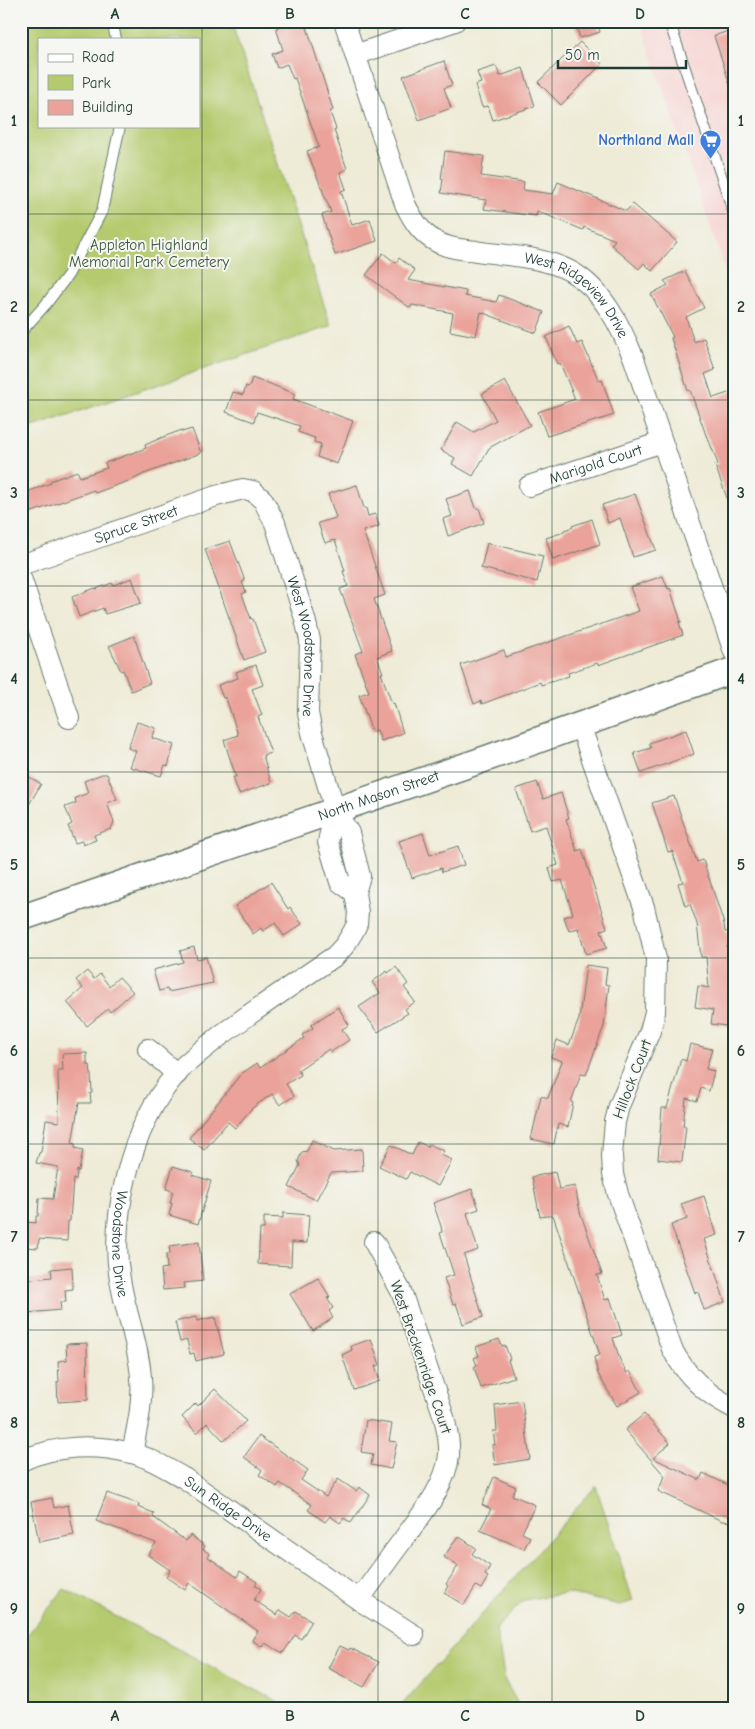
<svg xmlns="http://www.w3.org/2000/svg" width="755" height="1729" viewBox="0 0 755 1729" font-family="'Comic Neue',sans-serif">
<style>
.built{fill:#f7d0cf}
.green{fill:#b5ca6e;stroke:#6a8451;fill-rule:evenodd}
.building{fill:#eaa29a}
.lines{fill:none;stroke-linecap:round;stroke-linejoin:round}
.service-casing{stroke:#677a6d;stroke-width:12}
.minor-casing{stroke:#677a6d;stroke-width:22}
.tertiary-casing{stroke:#677a6d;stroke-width:28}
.service{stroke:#fff;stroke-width:10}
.minor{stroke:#fff;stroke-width:20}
.tertiary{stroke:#fff;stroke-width:25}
.grid{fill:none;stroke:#1f3d34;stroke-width:1;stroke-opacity:0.55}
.labels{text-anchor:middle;stroke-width:4;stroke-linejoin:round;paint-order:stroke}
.shop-label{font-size:15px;font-weight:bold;fill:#366cbe;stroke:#f6f6f2;text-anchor:end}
.park-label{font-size:15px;fill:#3d5940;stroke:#f6f6f2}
.street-label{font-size:15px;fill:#1f3d34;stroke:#f6f6f2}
.neatline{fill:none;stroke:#1f3d34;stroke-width:2}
.grid-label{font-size:16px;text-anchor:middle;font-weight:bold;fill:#1f3d34}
</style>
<rect width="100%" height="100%" fill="#f6f6f2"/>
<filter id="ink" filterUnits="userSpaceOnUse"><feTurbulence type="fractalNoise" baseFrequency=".02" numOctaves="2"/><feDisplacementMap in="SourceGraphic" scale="10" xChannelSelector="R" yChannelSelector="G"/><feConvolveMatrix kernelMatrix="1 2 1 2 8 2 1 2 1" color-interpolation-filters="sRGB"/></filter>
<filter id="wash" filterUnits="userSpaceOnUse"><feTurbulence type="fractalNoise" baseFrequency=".0096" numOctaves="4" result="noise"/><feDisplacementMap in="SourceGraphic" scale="20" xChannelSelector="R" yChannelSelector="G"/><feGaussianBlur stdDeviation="1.12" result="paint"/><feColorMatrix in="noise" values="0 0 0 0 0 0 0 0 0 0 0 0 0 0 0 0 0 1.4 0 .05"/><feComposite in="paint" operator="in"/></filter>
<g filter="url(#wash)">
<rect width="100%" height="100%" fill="#eeebd6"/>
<path class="built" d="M640,21H734V296Z"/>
<path class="green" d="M21,21H231L331,326L21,431ZM39,39H199V126H39Z
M596,1486L633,1601L620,1605L567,1593L524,1600L496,1629L505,1681L517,1702L514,1708H399Z
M64,1589L290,1708H47L21,1691V1643Z"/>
<g id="blocks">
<path class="building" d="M295,21H305L333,110L330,112L336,129L334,130L347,169L340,172L346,189L341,191L352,225L370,219L377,241L335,255L322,215L331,212L307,151L319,147L295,78L293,79L287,64L277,68L272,54L283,50L276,28Z
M575,21H597L600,32L580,38Z
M734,29V88H731L714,36Z
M580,42L602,64L561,105L538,82Z
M444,61L452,85L444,88L451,108L419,120L403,76Z
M496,66L500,76L523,68L535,106L493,120L488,106L482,107L475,85L481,83L477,72Z
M445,151L484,156L481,176L524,182L523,190L553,194L558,182L626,211L633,204L677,242L652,271L644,263L639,269L611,245L615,240L584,227L583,230L537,211L536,216L484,209L486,200L441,193L443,179H441Z
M383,253L396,263L399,258L415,270L408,280L466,291L465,296L496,302L499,295L544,312L536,333L481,312L476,336L450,331L453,313L412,305L410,308L366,275Z
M685,271L704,308L686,317L694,342L704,338L715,370L705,374L713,398L734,391V512H732L715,465L718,464L708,438H707L690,390L688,391L671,338L673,337L651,294L668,285L664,281Z
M569,326L577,344L582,342L599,381L602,380L614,415L547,436L538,412L575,399L560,363L557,364L546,337Z
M252,378L265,383V382L295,394L293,399L353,421L337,464L317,457L321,444L314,442L315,438L298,432L300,426L257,412L254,422L226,412L233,392L243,395L246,386L249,387Z
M505,381L530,425L489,448L473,476L452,464L455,458L441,450L457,422L474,432L496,420L482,394Z
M192,429L201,453L144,474L134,479L95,493L94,490L21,516V494L51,483L50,481L77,471L80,477L107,468L105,463L146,448L145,445L163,437L182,430V432Z
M357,485L364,508H366L368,516L375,514L379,526L363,531L385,595L374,599L392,651L377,657L383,673H381L392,704L394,703L403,733L381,741L377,730L372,732L359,695L369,692L355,654L363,651L340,589L348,586L343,571H345L335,540L325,543L318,523L336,518L328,494Z
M470,491L476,508H479L484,523L448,536L443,519L452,516L446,499Z
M635,494L656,550L633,557L620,518L608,523L602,505Z
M592,519L600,544L553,560L546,538L564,532V530L573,527L572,526Z
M230,541L245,581L242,582L246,592L242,594L251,619H253L265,652L244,660L205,549Z
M487,543L543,556L537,582L481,568Z
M663,576L668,589L670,588L681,622H679L683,635L598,665L597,663L568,673L569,676L541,685L540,682L482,704L481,701L474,704L461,665L504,650L506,657L639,611L630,587Z
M132,578L141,603L105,614L103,608L79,617L72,597L95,588L96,589L112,583L113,585Z
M134,636L150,683L131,691L123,670L121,671L109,646Z
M256,665L263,685L252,689L262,715L258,717L271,753L263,755L271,783L239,794L233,777H236L224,740L238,735L226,698H223L218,685L238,678L236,672Z
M137,722L156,728L152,738L174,745L168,766L165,765L161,776L130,767L136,751L128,748Z
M686,730L694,754L641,773L634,753L651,748L649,743Z
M21,772L41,784L21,818Z
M102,774H107L117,799L107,803L114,822L111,829L94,835L96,840L83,845L82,841L75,843L68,826L72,824L65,807L76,803L75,798L88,793L84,781Z
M537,782L543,799L561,793L569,818L566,819L577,851L582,849L607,928L601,930L607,948L586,954L578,928L569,931L564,917L573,914L562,880L553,882L549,868L558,865L546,826L530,831L516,789Z
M674,796L697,862L703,860L724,924L725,932L734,931V946H727L732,991H734V1027L711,1024L713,1010L695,1007L698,986L709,988L706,957H701L697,924L690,904L685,906L678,883L683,882L672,851L668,852L652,803Z
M423,833L430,855L458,846L464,865L442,872L441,868L412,878L399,841Z
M271,882L288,909L290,907L302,924L284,936L275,923L263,931L261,928L253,934L235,906Z
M194,947L197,959L206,957L213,983L168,992L167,989L159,991L153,970L183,962L180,951Z
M586,965L607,968L605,984L609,985L604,1026L586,1075L581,1074L571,1102L573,1103L568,1127L558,1124L554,1144L531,1139L541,1096L548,1098L562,1061L551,1057L557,1040L569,1045L579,1019Z
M396,967L408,984L404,987L415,1002L405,1009L408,1013L378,1032L359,1007L380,993L372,982L387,971L388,973Z
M87,971L94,979L100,974L109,986L119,977L133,992L110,1012L108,1009L87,1026L67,1002L83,988L76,980Z
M338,1007L349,1025L342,1029L349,1040L331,1052L329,1049L298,1070L301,1075L286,1084L294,1096L280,1105L272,1094L251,1109L235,1128L228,1122L204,1150L189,1138L241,1074L257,1063L260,1068L304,1038L302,1035L313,1028L311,1025Z
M690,1044L712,1049L706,1069L714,1071L709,1091L701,1088L697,1101L686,1098L683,1126H686L682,1162L658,1159L662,1108H667L681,1059L686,1061Z
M87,1053V1065H90L91,1074L92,1093H90L91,1103H79L72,1143L75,1144V1148L83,1150L79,1171L77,1170L76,1180L73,1179L70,1221H68L67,1241L39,1239L38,1248L25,1247L26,1222L36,1223V1216H38L39,1198L53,1199L58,1167L36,1163L39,1153L41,1152L46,1120L59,1122L58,1070H63L62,1054Z
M312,1140L334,1151L362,1149L363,1171L331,1173L316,1200L289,1187L300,1165L298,1161L302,1152L307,1151Z
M418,1142L428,1147L429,1144L444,1151L441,1155L452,1160L438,1186L410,1172L406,1179L379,1166L391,1145L412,1155Z
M173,1166L193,1172L192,1175L211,1181L198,1224L169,1215L172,1203H170L173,1191L166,1189Z
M555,1172L559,1189L575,1186L580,1212L602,1274L597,1275L605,1300L610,1298L622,1335L613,1338L620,1360L627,1373L630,1371L641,1392L617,1406L598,1374L594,1357L600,1355L553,1215L540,1217L532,1177Z
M472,1189L479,1209L467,1213L478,1250L464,1255L483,1317L463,1324L456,1303L453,1304L444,1278L454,1275L440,1233L442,1232L441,1226L433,1203Z
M704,1196L717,1235L704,1239L725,1302L704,1310L698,1292L695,1293L671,1225L687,1219L681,1204Z
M283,1213L309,1215L307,1243L292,1242L291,1266L258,1264L260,1229H264V1217L283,1218Z
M199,1242L203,1281L184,1283L185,1288L163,1290L161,1269L167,1268L166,1254H170L169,1246Z
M72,1267L73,1289L65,1290L66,1302H60L61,1310L26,1313L25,1296L21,1297V1280L52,1277L51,1269Z
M318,1278L330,1297L327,1298L333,1308L329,1311L333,1318L313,1331L290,1294Z
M196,1317L197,1321L215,1317L224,1354L196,1361L194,1353L190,1354L187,1340L180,1342L175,1322Z
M371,1339L380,1365L375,1366L380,1381L354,1390L342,1355L352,1350L351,1346Z
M499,1339L502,1346L505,1345L510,1359L508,1360L514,1377L481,1388L474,1367L477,1365L474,1358L479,1356L476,1347Z
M87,1343L88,1400L58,1402L57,1382H59L58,1361L67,1360L66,1344Z
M215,1389L246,1421L224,1441L207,1423L197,1433L182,1417L196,1403L198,1406Z
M522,1401L530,1459L495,1465L492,1445H495L493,1431H497L495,1405Z
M644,1414L670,1443L653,1458L700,1480L703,1473L728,1485L734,1486V1522L722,1521L658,1491L665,1476L625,1430Z
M366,1420L392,1424L389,1441L397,1442L391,1469L371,1465L373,1454L361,1452Z
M259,1436L308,1470L301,1480L326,1497L338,1479L356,1491L359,1487L370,1495L351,1523L344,1518L340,1523L330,1516L325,1522L308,1510L312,1505L280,1483L277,1487L259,1475L262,1470L244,1457Z
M494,1477L516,1487L512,1495L535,1505L522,1533L530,1537L524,1549L480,1530L491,1509L482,1505Z
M107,1493L139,1504L138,1507L154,1513L153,1517L186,1541L190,1535L205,1546L203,1549L210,1554L208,1557L237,1577L240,1571L257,1582L255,1585L261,1589L254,1600L277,1615L280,1610L291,1617L296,1611L312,1621L301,1639L295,1635L283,1653L265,1643L262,1647L252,1640L258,1631L189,1583L185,1590L166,1577L170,1570L148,1555L156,1543L96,1521Z
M52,1498L54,1508L68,1505L74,1535L39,1542L31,1502Z
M458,1536L476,1548L472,1554L490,1566L485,1575L488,1577L481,1589L476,1586L464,1605L444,1593L448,1586L446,1584L458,1566L444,1557Z
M340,1646L349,1650L350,1648L379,1662L364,1687L328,1668Z"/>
</g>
</g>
<g filter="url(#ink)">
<use href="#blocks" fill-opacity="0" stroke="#677a6d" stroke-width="1"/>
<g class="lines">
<defs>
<path id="service" d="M112,21L116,39
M669,21L734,214
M21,332L46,304L68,275L102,211L120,126"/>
<g id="minor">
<path id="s1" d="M344,21L405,204C411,216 418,229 429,237C443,248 460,249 476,251C507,256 542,256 570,271C603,289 621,327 634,359L734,652"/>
<path d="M355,55L455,21"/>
<path id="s2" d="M529,486L662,442"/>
<path id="s3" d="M21,565L216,496L243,489L253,491L263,500L275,523L305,619L310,640L308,713L312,733L335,810L349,833L360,876L355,893L358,912L357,924L353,932L345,945L335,956C296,982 257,1008 220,1036C205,1048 190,1059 177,1073C151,1102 135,1140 126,1177C118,1210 114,1245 120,1279C125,1312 139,1344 141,1378C143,1404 137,1428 132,1453"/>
<path d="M21,578L69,718"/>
<path d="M580,725L644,907L656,959L655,1012L650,1031L619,1106L615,1122L612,1155L613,1174L618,1194L672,1349C686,1376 707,1395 734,1408"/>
<path d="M335,810L328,842L340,882L355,893"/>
<path d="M148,1049L177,1074"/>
<path id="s4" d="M21,1461C54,1445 96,1444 131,1453C150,1457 167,1469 184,1478L359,1600L414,1635"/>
<path d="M359,1600C373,1581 387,1561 402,1541C420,1516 446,1487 449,1455C450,1442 447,1430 444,1417L401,1291L374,1242"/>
</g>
<g id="tertiary">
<path id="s5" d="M21,918L485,759L734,670"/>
</g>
</defs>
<use href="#service" class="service-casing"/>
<use href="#minor" class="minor-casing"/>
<use href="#tertiary" class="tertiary-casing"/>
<use href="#service" class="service"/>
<use href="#minor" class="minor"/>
<use href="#tertiary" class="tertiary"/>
</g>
</g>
<path class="grid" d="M202,21V1708M378,21V1708M552,21V1708M21,214H734M21,400H734M21,586H734M21,772H734M21,958H734M21,1144H734M21,1330H734M21,1516H734"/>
<defs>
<symbol id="supermarket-pin" viewBox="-11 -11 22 30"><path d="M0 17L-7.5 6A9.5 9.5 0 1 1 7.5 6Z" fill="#3f7fe0" stroke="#f6f6f2"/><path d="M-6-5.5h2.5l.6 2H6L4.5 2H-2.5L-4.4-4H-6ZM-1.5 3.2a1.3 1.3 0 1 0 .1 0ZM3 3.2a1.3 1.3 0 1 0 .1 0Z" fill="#fff"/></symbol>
</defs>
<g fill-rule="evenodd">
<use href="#supermarket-pin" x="698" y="128" width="25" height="34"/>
</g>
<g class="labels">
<g class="shop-label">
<text x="694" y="145">Northland Mall</text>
</g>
<g class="park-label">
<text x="149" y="250">Appleton Highland<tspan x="149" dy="17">Memorial Park Cemetery</tspan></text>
</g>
<g class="street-label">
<text dy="5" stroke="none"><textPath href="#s1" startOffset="400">West Ridgeview Drive</textPath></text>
<text dy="5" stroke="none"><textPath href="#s2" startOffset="70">Marigold Court</textPath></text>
<text dy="5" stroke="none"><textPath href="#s3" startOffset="122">Spruce Street</textPath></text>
<text dy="5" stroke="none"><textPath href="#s3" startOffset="412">West Woodstone Drive</textPath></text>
<text dy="5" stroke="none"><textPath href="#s5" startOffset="378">North Mason Street</textPath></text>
<text transform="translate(632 1079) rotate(-69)" y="5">Hillock Court</text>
<text dy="5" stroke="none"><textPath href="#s3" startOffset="1121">Woodstone Drive</textPath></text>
<text transform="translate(421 1357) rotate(71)" y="5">West Breckenridge Court</text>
<text dy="5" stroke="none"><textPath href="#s4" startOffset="225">Sun Ridge Drive</textPath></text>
</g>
</g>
<rect width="755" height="1729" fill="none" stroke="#f6f6f2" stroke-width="55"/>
<rect x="38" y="38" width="162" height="90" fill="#f6f6f2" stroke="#a0aca6"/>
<rect x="48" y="54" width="25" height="8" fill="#ffffff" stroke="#a0aca6"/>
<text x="82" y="62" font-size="15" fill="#1f3d34">Road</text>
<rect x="48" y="75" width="25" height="15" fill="#b5ca6e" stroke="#a0aca6"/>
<text x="82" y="88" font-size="15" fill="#1f3d34">Park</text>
<rect x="48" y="100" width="25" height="15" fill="#eaa29a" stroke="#a0aca6"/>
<text x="82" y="112" font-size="15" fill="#1f3d34">Building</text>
<path d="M558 60v8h128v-8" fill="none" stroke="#1f3d34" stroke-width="2.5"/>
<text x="565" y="60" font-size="15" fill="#1f3d34" stroke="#f6f6f2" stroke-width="4" paint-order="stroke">50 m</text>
<rect x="28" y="28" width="700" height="1674" class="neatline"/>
<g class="grid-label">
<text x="115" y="19">A</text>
<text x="290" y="19">B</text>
<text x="465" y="19">C</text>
<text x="640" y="19">D</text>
<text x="14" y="126">1</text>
<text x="741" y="126">1</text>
<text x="14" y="312">2</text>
<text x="741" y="312">2</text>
<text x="14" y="498">3</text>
<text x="741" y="498">3</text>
<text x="14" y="684">4</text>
<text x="741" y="684">4</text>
<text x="14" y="870">5</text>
<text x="741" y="870">5</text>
<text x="14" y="1056">6</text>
<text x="741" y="1056">6</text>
<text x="14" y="1242">7</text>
<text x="741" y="1242">7</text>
<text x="14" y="1428">8</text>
<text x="741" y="1428">8</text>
<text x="14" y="1614">9</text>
<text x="741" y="1614">9</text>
<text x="115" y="1721">A</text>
<text x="290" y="1721">B</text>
<text x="465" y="1721">C</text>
<text x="640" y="1721">D</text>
</g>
</svg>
